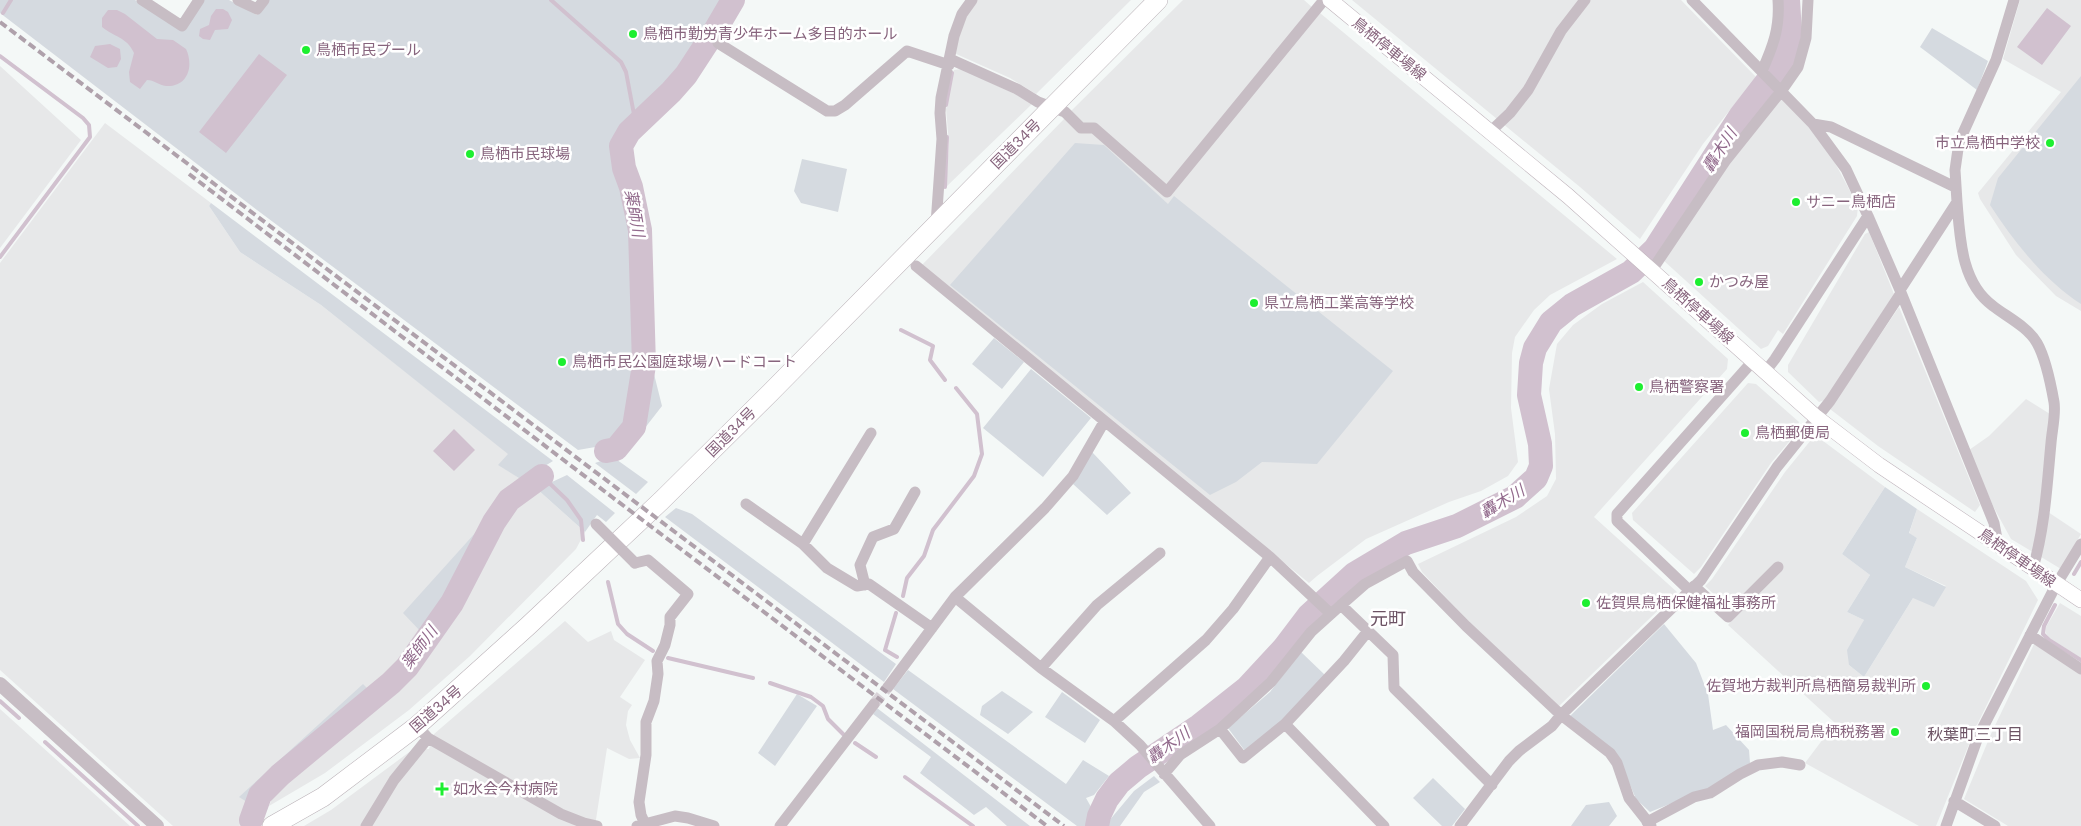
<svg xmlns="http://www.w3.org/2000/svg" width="2081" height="826" viewBox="0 0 2081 826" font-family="'DM Sans','Noto Sans JP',sans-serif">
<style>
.built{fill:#e7e8e9}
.green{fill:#d5dae0}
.water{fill:#d1c1cf}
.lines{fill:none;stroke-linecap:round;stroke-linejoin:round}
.stream{stroke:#d1c1cf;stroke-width:4}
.river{stroke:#d1c1cf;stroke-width:24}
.minor-tunnel{stroke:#d9d3d8;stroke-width:11;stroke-dasharray:11 5.5;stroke-linecap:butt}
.secondary-casing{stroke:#beb2ba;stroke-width:16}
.trunk-casing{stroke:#bab1b7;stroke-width:20}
.minor{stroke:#c7bdc4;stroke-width:11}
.tertiary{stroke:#c7bdc4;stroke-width:14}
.secondary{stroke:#fff;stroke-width:15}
.trunk{stroke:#fff;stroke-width:19}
.rail{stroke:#afa1ab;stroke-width:4;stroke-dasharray:8 4;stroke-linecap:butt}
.minor-bridge{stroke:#c7bdc4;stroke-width:11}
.poi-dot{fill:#1def30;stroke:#fff;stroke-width:2}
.labels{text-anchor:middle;stroke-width:5;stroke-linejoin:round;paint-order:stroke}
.poi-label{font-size:15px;fill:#87647d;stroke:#fff;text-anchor:start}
.street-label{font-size:15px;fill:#87647d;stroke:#fff}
.water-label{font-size:16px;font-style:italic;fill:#926a8c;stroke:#fff}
.neighbourhood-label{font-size:16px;fill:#6c5364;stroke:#fff}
.quarter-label{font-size:18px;fill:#6c5364;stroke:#fff}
</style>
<rect width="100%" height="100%" fill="#f4f8f7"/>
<path class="built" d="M977,0H1131L1036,94L1010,78L954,53L965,18Z
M1183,0H1304L1313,8L1167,188L1082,123L1071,111Z
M1352,0H1681L1756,77L1703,144L1640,239L1580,187Z
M2020,0H2081V311L2056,296L2016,255L1980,199L1978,193L2061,92L2003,59Z
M1320,13L1617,259L1550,295L1534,310L1515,337L1512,353L1511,408L1518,462L1508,476L1481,491L1449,502L1366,539L1317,576L1309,583L921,266L1065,118L1094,132L1166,197Z
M0,66L81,140L0,248Z
M961,69L1015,94L1032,104L946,187L949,144L946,109L954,70Z
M1781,96L1826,146L1858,206L1857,216L1783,334L1778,330L1768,346L1761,349L1663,260L1730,159Z
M105,123L211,203L209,206L240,252L321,305L509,454L499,465L522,480L506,491L485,522L450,592L422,633L385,678L275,770L247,802L243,824L239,826H173L0,670V263Z
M1869,232L1894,294L1825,400L1819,402L1788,372V365L1865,234Z
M1643,282L1728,359L1727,369L1594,517L1677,592L1559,706L1470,623L1422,572L1418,564L1516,517L1547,496L1556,479L1555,434L1549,389L1557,344L1573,325L1602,304Z
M1899,307L1980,505L1975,512L1878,446L1830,409Z
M1748,383L1756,384L1799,422L1793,437L1771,463L1701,567L1694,574L1633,520L1632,513Z
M2026,399L2050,414L2042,508L2081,534L2061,569L2011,539L1993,506L1969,450L1989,436Z
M1815,435L1885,487L1842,554L1870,575L1847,612L1864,620L1849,665L1864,677L1913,598L1946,586L1905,567L1917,538L1909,534L1917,509L2026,581L2038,600L1976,727L1936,826H1919L1805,763L1835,723L1728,625L1737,615L1705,586L1712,579L1785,472Z
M537,489L585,532L576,549L470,656L409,710L325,773L269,806L274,794L328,744L384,702L414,670L473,587L514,509Z
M2060,603L2081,616V658L2049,638L2046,633V627Z
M565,621L588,642L611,631L614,640L645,660L620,697L632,705L628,711L626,725L630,740L640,758L629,759L607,748L595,826H304L331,810L412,750L429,749L434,734Z
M2034,644L2081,674V826H2008L1964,799L1991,734Z
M0,709L130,826H0Z"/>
<path class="green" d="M0,0H135L183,31L204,0H229L257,15L268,0H728L691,61L668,89L623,132L618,148L634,237L638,351L628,423L619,437L601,446L578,450L257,210L0,13Z
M1932,28L1988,61L1977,90L1920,47Z
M2081,76V304C2043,279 2015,243 1990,205L1998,178Z
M1075,143L1104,145L1168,204L1174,196L1393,371L1317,464L1262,462L1236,482L1210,495L950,285Z
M802,159L847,169L838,212L801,203L794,191Z
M211,203L553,461L522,480L498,465L508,454L321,305L240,252L209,206Z
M994,338L1024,362L1002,389L972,364Z
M651,362L662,406L641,433Z
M1031,369L1091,418L1043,477L983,428Z
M1092,452L1131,493L1107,515L1073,484Z
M613,457L648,482L636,494L595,463Z
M567,475L615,513L606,522L597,515L585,532L537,489Z
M1885,487L1917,509L1909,533L1917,538L1905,567L1946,587L1934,607L1913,598L1864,677L1849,665L1847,650L1864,620L1847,612L1870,575L1842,554Z
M676,508L692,514L896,664L884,682L665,517Z
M485,522L450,592L422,633L403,613Z
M1664,624L1696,663L1708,694L1713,730L1726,725L1749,750L1750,763L1707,789L1650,812L1636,799L1618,756L1570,716Z
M1301,652L1325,675L1282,722L1245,751L1228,728L1270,692Z
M908,670L1066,784L1083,760L1109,776L1094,795L1086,798L1095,814L1092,826H1077L893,689Z
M363,684L369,690L275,770L247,802L239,797Z
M1002,691L1033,712L1008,734L980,715L982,706Z
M1062,692L1100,720L1085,743L1045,717Z
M797,694L817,706L775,766L758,753Z
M877,708L1030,826H1007L986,807L974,815L920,773L931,757L873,714Z
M1154,776L1160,782L1144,792L1120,826H1107L1108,822L1134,791Z
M1433,778L1465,809L1452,826H1442L1413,798Z
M1609,802L1617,816L1609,826H1571L1586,805Z"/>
<path class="water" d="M2047,8L2071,26L2042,65L2017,47Z
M216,9H223L228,12L232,20L228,29L215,30L210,40L203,39L199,36L200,29L209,25L211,16Z
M108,10H117L125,14L157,39L173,40L186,49C194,66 188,87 166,86C159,85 154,80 147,80L140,89L130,82L129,72L134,53C127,37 114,37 102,27V18Z
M110,44L120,49L121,59L117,67L108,68L90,57L95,46Z
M259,54L287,75L226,153L199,132Z
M454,429L475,450L454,471L433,451Z"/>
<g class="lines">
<path class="stream" d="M551,0L621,62L626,72L636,125
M3,13L11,0
M0,56L83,118L89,125L90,137L0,257
M946,105L952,73
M945,187L947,137
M901,330L933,346L930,360L945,380
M542,476L567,500L581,520L583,540
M2074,574L2081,562
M608,582L618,624L627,634L653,651
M903,596L907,578L924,556L933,530L974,476L982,454L977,414L956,388
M2055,605L2044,626L2043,634L2049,640L2081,660
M896,613L885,650L897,657
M668,658L753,678
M770,683L811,697L823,706L828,719L844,735
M0,701L19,718
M45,742L138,826
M855,743L876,757
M905,777L973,826"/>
<path class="river" d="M606,451L616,449L634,427L644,365L640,230L631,187L624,168L621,146L629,132L671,92L686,75L716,29L733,0
M251,820L260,795L280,775L391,683L407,667L452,603L494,522L509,500L542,476
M1097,826L1099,816L1107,799L1119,783L1138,767L1199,726L1247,688L1284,648L1309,615L1354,574L1406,543L1457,526L1515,497L1536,478L1541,466L1540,444L1529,395L1531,363L1535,348L1551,322L1572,305L1631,272L1655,249L1741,115L1782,62L1790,33L1788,0"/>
<path class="minor-tunnel" d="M874,704L888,687"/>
<defs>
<path id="secondary" d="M1330,0L1568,196L1816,417L1879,465L2081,600"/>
<path id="trunk" d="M272,826L323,797L417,726L528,626L661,501L770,393L1158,0"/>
</defs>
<use href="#secondary" class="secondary-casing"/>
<use href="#trunk" class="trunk-casing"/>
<path class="minor" d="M142,0L182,26L199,0
M238,0L257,9L264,0
M1692,0L1813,124L1846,169L1868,216L1900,290L1994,523L1998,544
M718,43L827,111H835L845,105L907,51L949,65
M950,59L1017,89L1038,102L1065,112L1081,128H1094L1167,192L1324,0
M1762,71C1773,46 1780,28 1778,0
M1813,124L1831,127L1955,187
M1490,132L1510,113L1528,90L1561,31L1585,0
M1957,202C1960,238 1961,283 1993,306C2007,317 2028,327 2037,343C2045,357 2051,385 2054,402C2056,414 2052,430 2051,443C2047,485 2045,527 2033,568
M936,224L942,139L940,113L941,98L954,36L962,14L972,0
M916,266L1270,557L1331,614
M1652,270L1726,160L1782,90L1798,67L1806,38L1808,0
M1900,290L1957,202L1955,170L1959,142L1996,60L2014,0
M1765,372L1775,359L1868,216
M746,504L803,544L827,568L857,586L869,584L932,628
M803,544L871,433
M635,563L648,560L688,594L670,617V625L665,645L657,661L658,674L654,701L646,722V755L639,802L641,815L646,826
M865,585L860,565L873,537L894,529L915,492
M1694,586L1728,617L1778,567
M1689,590L1617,521V514L1753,361
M955,597L1041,668L1114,721L1140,745L1210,826
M1341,605L1365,584L1407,561L1413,572L1466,626L1561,715L1610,753L1617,763L1629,798L1651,826
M2030,635L2081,669
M1041,668L1097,605L1160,553
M888,687L955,597L1045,508L1073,476L1104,422
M1114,721L1206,640L1233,609L1270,557
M1285,724L1384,826
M417,726L428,738L561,814L584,823L597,826
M1220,729L1243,758L1285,724L1344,661L1368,631
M1164,774L1180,755L1220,729L1271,682L1311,632L1341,605L1393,655L1394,688L1492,785
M1954,801L1995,826
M1647,822L1694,797L1710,793L1740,774L1758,765L1782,762L1800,765
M366,826L394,780L428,738
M637,826L675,816L688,818L714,826
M780,826L874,704
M1460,826L1509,761L1519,751L1552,726L1561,715L1701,580L1777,467L1830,401L1901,293
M1946,826L1978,737L2056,585L2081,544"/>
<path class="tertiary" d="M0,684L157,826"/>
<use href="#secondary" class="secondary"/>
<use href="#trunk" class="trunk"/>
<path class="rail" d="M0,22L1064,826
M189,174L612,497L1047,826"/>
<path class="minor-bridge" d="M596,524L635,563"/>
</g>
<g class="poi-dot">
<circle cx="633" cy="34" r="5"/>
<circle cx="306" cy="50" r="5"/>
<circle cx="2050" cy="143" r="5"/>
<circle cx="470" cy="154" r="5"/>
<circle cx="1796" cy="202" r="5"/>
<circle cx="1699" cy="282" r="5"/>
<circle cx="1254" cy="303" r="5"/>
<circle cx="562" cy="362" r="5"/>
<circle cx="1639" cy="387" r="5"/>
<circle cx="1745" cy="433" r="5"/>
<circle cx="1586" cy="603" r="5"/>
<circle cx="1926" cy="686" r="5"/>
<circle cx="1895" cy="732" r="5"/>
<path d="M439.5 781.5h5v5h5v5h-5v5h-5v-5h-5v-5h5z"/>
</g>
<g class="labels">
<g class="poi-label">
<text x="643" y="39">鳥栖市勤労青少年ホーム多目的ホール</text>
<text x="316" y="55">鳥栖市民プール</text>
<text x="2040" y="148" text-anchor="end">市立鳥栖中学校</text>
<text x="480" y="159">鳥栖市民球場</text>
<text x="1806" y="207">サニー鳥栖店</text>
<text x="1709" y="287">かつみ屋</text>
<text x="1264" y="308">県立鳥栖工業高等学校</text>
<text x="572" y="367">鳥栖市民公園庭球場ハードコート</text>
<text x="1649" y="392">鳥栖警察署</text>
<text x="1755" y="438">鳥栖郵便局</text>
<text x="1596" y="608">佐賀県鳥栖保健福祉事務所</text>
<text x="1916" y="691" text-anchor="end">佐賀地方裁判所鳥栖簡易裁判所</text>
<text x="1885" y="737" text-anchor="end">福岡国税局鳥栖税務署</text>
<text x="453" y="794">如水会今村病院</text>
</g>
<g class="street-label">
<text transform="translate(1389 49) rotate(39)" y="5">鳥栖停車場線</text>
<text transform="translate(1016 144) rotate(-45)" y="5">国道34号</text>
<text transform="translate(1698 311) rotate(42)" y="5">鳥栖停車場線</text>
<text transform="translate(731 432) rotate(-45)" y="5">国道34号</text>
<text transform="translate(2017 558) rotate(35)" y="5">鳥栖停車場線</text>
<text transform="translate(436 709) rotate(-41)" y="5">国道34号</text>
</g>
<g class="water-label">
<text transform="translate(1719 150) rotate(-57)" y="6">轟木川</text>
<text transform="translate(635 213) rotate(80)" y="6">薬師川</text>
<text transform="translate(1502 501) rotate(-31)" y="6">轟木川</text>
<text transform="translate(419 647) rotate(-53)" y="6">薬師川</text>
<text transform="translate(1168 745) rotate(-36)" y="6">轟木川</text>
</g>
<g class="neighbourhood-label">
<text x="1975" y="740">秋葉町三丁目</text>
</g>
<g class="quarter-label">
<text x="1388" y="625">元町</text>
</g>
</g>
</svg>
